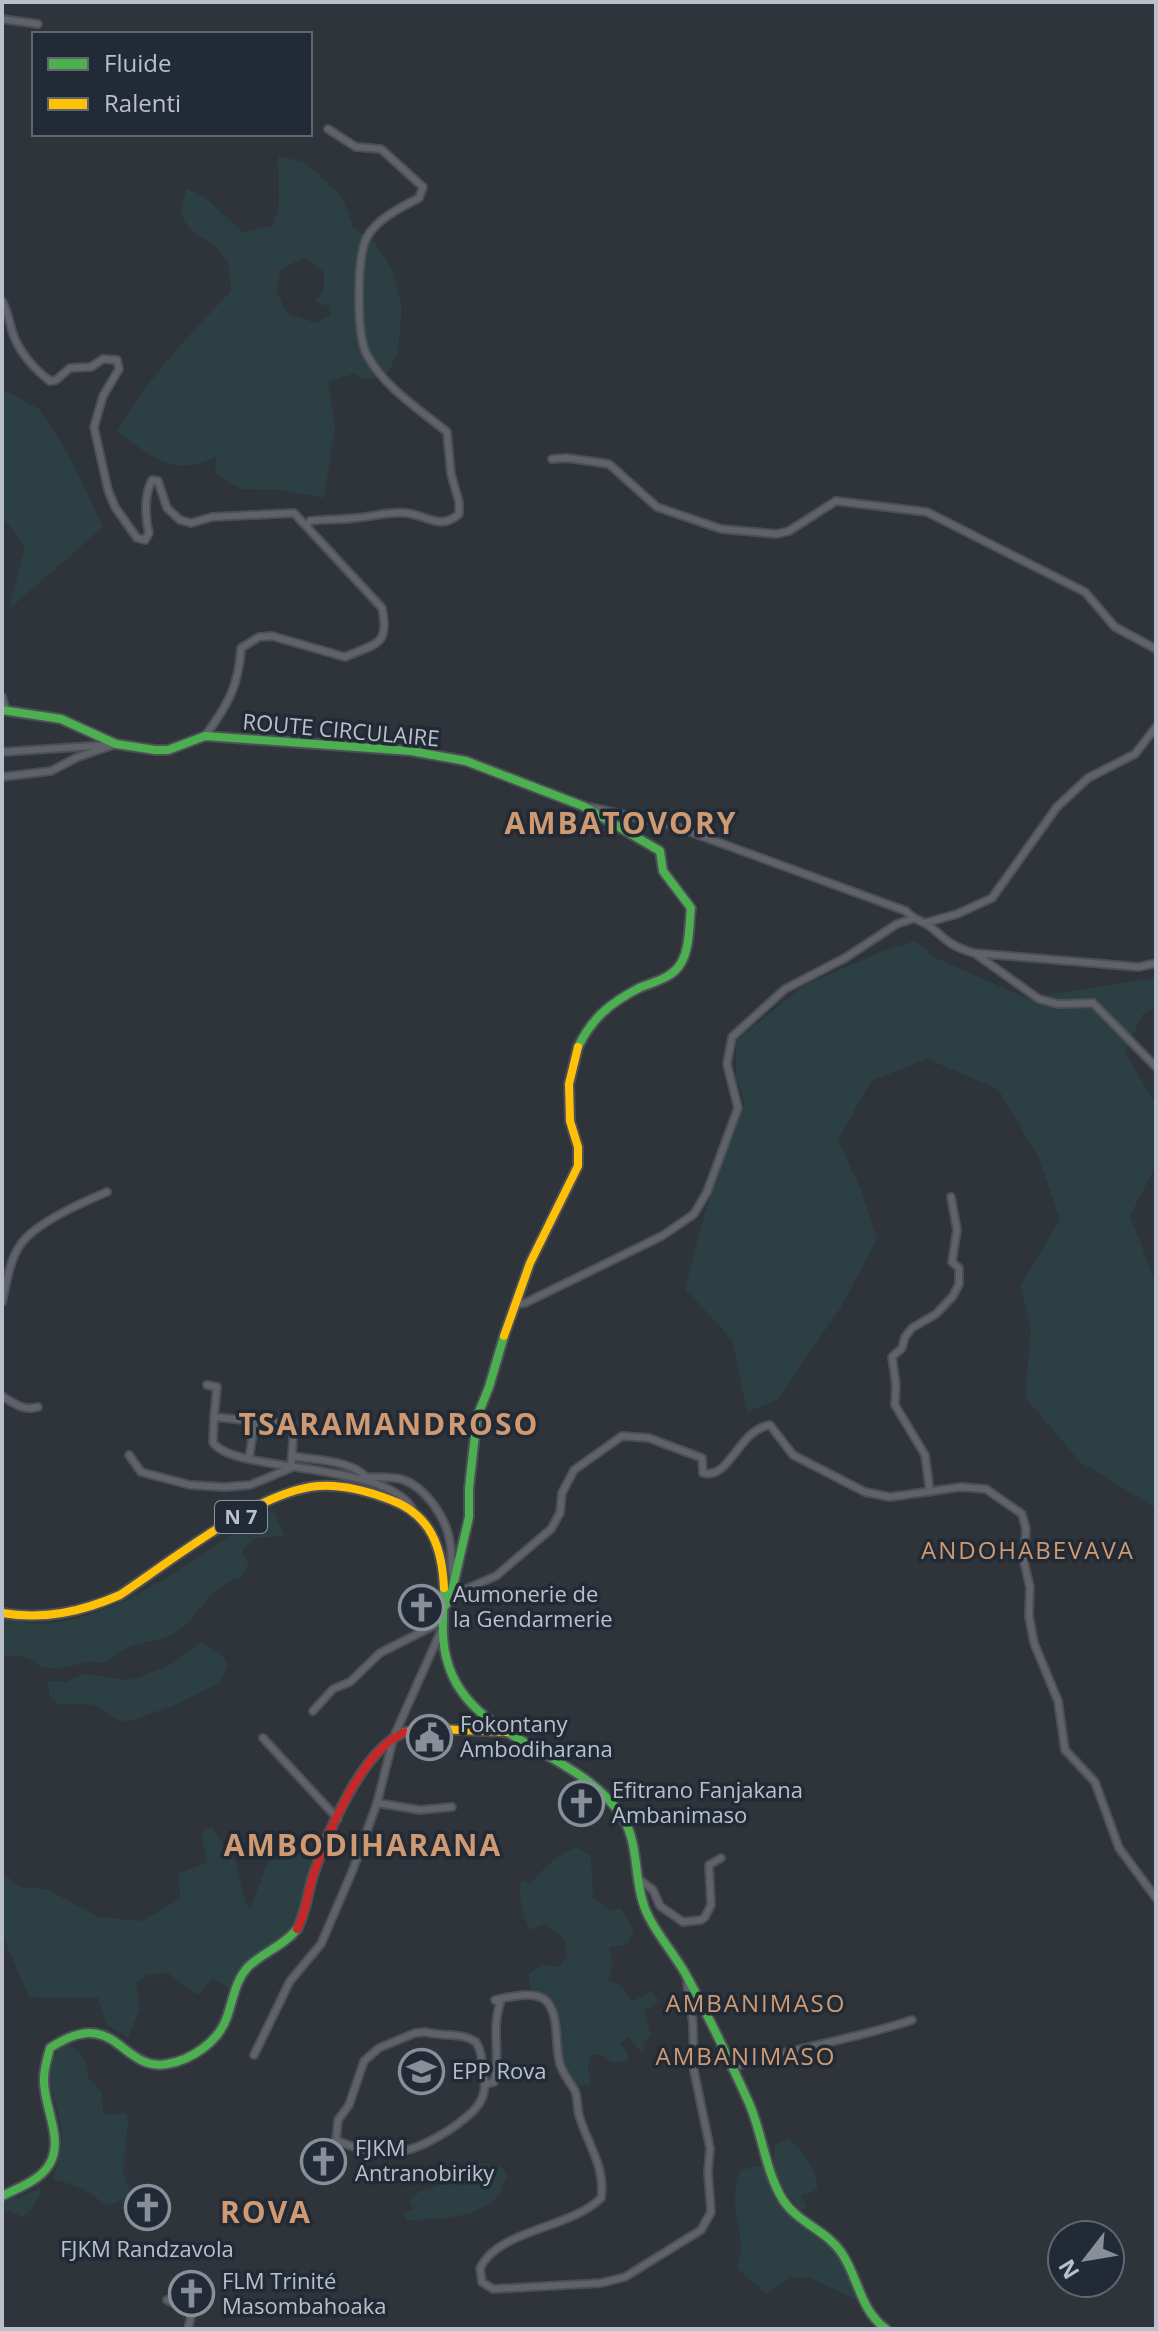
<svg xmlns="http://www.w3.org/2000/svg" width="1158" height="2331" viewBox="0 0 1158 2331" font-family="'Open Sans',sans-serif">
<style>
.green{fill:#2c3f42;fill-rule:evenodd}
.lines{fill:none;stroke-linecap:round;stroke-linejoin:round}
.street-casing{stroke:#4c5056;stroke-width:10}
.fast-casing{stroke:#4c5056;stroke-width:12}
.slow-casing{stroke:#4c5056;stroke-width:12}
.jam-casing{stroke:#4c5056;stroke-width:12}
.street{stroke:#5f6269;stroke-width:6}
.fast{stroke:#4caf50;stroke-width:8}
.slow{stroke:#ffc107;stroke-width:8}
.jam{stroke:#c62828;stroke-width:8}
.labels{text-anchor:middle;stroke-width:7;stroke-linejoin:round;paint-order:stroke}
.shield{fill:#222a36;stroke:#8c939e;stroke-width:2}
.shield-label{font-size:20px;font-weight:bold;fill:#bac0cb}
.street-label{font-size:22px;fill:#bac0cb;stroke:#222a36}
.poi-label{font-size:22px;fill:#bac0cb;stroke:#222a36;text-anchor:start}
.neighbourhood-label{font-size:24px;letter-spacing:2px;fill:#cf9a71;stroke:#222a36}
.district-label{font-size:30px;font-weight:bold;letter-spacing:2px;fill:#cf9a71;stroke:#222a36}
</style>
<rect width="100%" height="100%" fill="#2f343b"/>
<path class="green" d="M278,156L304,162L342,196L353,227L375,243L391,267L402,306L398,351L389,371L375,378L362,379L355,373L328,382L335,427L324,498L283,490L242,489L215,474L216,457C172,478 152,456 117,432C147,379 189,335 231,291L228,261L214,245L189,229L180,213L187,188L206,198L242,232L273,226L279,204ZM304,258L324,272V290L314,302L329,306L330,315L316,323L288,314L276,292L281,269Z
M2,389L39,409L69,455L103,527L9,609L25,547L2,516Z
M915,941L934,957L1026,998L1156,978V1006L1142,1015L1125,1053L1156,1104V1165L1130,1216L1156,1284V1508L1080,1462L1025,1397L1031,1330L1021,1285L1060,1219L1038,1156L998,1089L927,1059L871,1081L838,1140L861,1190L877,1239L841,1307L777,1400L747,1412L733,1343L721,1327L685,1289L704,1215L745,1104L736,1076V1041L803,986L878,953Z
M265,1512L275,1513L284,1536L255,1538L242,1551L249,1566L240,1578C215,1583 204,1606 188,1622C165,1646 149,1637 125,1649C117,1652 112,1659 104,1663L89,1661L61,1669L41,1667C30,1655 17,1656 2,1656V1617C16,1620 31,1625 45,1624C126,1616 199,1555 265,1512Z
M202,1642L222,1655L228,1666L219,1683L175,1705L127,1722L116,1719L96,1705L58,1704L50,1696L48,1681L65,1682L84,1674L126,1680L137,1678L172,1664Z
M211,1826L236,1864L246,1905L251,1907L267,1863L288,1849L315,1857L299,1924L287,1935L254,1954L240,1969L229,1988L212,1978L198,1995L168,1973L147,1974L136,1984L140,2010L128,2037L107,2025L98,1998L29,1997L2,1934V1873L21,1887L46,1889L99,1917L142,1921L180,1899L179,1873L207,1863L201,1833Z
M576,1847L591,1856L593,1898L611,1911L621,1908L634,1931L627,1944L609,1948L613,1962L608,1981L620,1985L632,2001L651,1992L659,2000L654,2006L644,2010L651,2036L644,2042L643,2054L628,2037L620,2044L628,2054V2061L613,2063L602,2055H590L588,2070L591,2084L575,2086L565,2068L556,2008L549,2000L530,1988L529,1974L542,1964L559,1967L567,1957L565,1940L546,1924L529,1930L521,1906L520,1884L524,1880L531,1884C543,1868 557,1855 576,1847Z
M66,2043C82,2053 87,2059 88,2078L102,2092L103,2115L126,2113L128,2124L123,2171L131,2196L108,2206L82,2188L53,2179C57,2166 63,2151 62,2136C61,2104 33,2067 66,2043Z
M788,2139C806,2153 814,2167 818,2189L801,2196L807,2207L801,2211C784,2191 770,2173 775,2145Z
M477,2162L503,2168L507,2177L501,2187L504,2191C478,2219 443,2219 407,2220L403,2213L413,2209L409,2200L419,2192L462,2178L459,2172Z
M763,2165L778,2198L829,2238L846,2263L857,2300L810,2278L791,2277L767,2294L737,2268C750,2233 724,2207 741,2170Z
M40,2187L41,2194L29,2213L22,2217L11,2211L2,2210V2202L28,2194Z"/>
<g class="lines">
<defs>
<path id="street" d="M2,19L38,24
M2,301C8,312 9,320 12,331C18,351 34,369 50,381L56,380L70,368L91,367L103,359L117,360L119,369L103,396L94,427L108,490L115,507L137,538L145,540L149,533C145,518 144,495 152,480L158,481L167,508L180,520L191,523L212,517L294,513L382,608C390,646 376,643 345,657L272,636L259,637L241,648C239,686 227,706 205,736
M552,459L567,458L609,464L657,507L721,529L777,534L789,531L836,501L927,512L1085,592L1115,627L1156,649
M306,526L310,521C325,519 339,520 355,518C372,517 388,511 406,513C427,515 440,531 459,514V502L451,474L447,432C419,409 384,387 367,355C356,335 357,260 366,239C375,220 401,207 419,198L423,187L381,149L356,147L328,129
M2,697L6,710
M2,752L108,745
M2,777L51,771L78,757L116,744
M590,807L674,826L906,911C912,919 920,920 928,925C948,940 947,945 974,953L1139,967L1156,963
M925,923L957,914L992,898L1057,807L1088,778L1135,754L1156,727
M977,955L1039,999L1058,1004L1093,1003L1156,1067
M2,1302C7,1281 10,1254 26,1238C43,1220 83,1202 107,1192
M516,1304L525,1303L662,1236L694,1214L707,1192L738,1108L727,1064L732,1037L785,989L845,958L897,924L912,919
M207,1385L217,1387L214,1417
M2,1396C15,1404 23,1411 38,1407
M129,1455L141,1472L190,1485L224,1487L250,1485L291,1468
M292,1456C314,1460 351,1460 366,1477C377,1478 393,1476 404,1480C425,1488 444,1515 449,1537C454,1556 448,1576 459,1592L496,1576L551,1529L560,1513L562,1493L574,1470L622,1436L649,1438L702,1458L703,1473C730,1480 738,1430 770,1425L793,1455L865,1492L890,1497L961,1487L986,1489L1022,1514L1026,1529L1024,1562L1030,1587L1029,1616L1034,1643L1058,1701L1065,1750L1095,1782L1119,1848L1156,1898
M249,1458L255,1421
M291,1468L294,1425L214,1417L213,1442C230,1473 383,1461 412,1508
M930,1492L925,1455L895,1405L896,1385L892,1357L902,1348L905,1337L912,1328L936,1314L953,1296L959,1284V1268L952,1262L957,1230L951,1197
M313,1711L333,1689L350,1682L380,1653L443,1621
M263,1738L338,1819
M377,1803L420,1810L452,1807
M640,1880L653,1890L660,1906L683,1922L701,1920L705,1917L711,1905L709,1865L721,1858
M425,2032C444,2037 461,2032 476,2042C483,2054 482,2065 484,2078C489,2103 468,2117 449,2130C435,2139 419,2148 403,2151C382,2155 355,2149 336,2140L338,2120L349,2105L364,2061L379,2048L415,2033Z
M254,2055L290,1981L321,1944L352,1872L377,1803L394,1736L441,1631
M731,2068C791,2048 853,2040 912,2020
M487,2084L494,2082C501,2056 491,2029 500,2004L495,2000C509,1997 532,1991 544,1999C561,2012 554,2046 560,2064C563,2074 570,2082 575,2091C578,2099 577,2107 579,2115C587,2144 606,2166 601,2198C570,2229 499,2229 480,2268L482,2282L493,2289L601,2283L625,2277L701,2230L711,2212L708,2172L710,2148L694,2071L693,2024L687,1983
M167,2300L188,2310L191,2316L188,2329"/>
<path id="fast" d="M2,710L61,719L116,744L155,750H168L205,736L411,751L466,761L583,806L660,851L663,871L691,908C689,925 690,948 681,963C673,978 653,982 639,988C610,1003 592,1018 578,1047
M444,1588C444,1611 440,1637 447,1660C468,1742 579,1748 623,1818C640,1846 633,1881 646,1911C656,1934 673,1952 685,1973C708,2015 729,2059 749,2103C763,2135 765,2171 783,2200C798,2223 826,2230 841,2252C859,2278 859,2309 886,2329
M444,1607L450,1599L469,1517V1488L477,1417L489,1387L504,1336
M2,2196C18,2188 39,2181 49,2165C63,2143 48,2115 45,2091C42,2076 46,2063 50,2048C117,2004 120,2072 167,2064C192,2060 219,2041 227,2017C233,2000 235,1981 248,1967C263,1952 284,1946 297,1929"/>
<path id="slow" d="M504,1336L530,1263L578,1166V1147L570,1121L569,1084L578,1047
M2,1613C44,1620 81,1612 120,1595C171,1561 258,1491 318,1486C343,1484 368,1491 391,1500C431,1515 442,1547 444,1588
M405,1732L439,1729L506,1732"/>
<path id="jam" d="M297,1929C306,1913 307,1894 313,1876C327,1833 362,1750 405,1732"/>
</defs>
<use href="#street" class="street-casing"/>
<use href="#fast" class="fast-casing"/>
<use href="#slow" class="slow-casing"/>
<use href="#jam" class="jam-casing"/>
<use href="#street" class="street"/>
<use href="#fast" class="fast"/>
<use href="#slow" class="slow"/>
<use href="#jam" class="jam"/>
</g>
<defs>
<symbol id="church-ring" viewBox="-11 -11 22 22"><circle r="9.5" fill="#222a36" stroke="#898f99" stroke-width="1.5"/><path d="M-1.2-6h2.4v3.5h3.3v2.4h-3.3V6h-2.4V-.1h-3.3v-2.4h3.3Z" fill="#898f99"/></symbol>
<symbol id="civic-ring" viewBox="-11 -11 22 22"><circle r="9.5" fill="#222a36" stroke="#898f99" stroke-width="1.5"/><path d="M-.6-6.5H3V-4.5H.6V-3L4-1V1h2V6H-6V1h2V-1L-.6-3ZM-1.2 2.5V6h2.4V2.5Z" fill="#898f99"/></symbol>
<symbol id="school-ring" viewBox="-11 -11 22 22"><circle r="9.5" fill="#222a36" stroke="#898f99" stroke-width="1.5"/><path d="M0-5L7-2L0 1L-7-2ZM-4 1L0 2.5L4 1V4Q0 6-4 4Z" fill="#898f99"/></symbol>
</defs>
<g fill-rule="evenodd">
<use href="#church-ring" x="396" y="1582" width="51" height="51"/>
<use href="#civic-ring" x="404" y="1712" width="51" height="51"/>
<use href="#church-ring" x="556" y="1778" width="51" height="51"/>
<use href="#school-ring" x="396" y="2046" width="51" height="51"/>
<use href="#church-ring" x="298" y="2136" width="51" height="51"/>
<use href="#church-ring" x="122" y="2182" width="51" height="51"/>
<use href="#church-ring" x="166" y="2268" width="51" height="51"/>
</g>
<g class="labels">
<rect class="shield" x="215" y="1501" width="52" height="32" rx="6"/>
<g class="shield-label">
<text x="241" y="1524">N 7</text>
</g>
<g class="street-label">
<text transform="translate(341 730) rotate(5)" y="8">ROUTE CIRCULAIRE</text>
</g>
<g class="poi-label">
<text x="453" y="1602">Aumonerie de<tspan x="453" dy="25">la Gendarmerie</tspan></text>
<text x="460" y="1732">Fokontany<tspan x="460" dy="25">Ambodiharana</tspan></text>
<text x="612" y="1798">Efitrano Fanjakana<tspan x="612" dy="25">Ambanimaso</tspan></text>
<text x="452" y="2079">EPP Rova</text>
<text x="355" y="2156">FJKM<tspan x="355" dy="25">Antranobiriky</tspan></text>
<text x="147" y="2257" text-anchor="middle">FJKM Randzavola</text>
<text x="222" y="2289">FLM Trinité<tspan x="222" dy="25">Masombahoaka</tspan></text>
</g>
<g class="neighbourhood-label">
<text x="1028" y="1559">ANDOHABEVAVA</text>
<text x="756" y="2012">AMBANIMASO</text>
<text x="746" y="2065">AMBANIMASO</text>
</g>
<g class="district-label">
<text x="621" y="834">AMBATOVORY</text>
<text x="389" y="1435">TSARAMANDROSO</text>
<text x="363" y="1856">AMBODIHARANA</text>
<text x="266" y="2223">ROVA</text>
</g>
</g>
<rect width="1158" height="2331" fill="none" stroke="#bac0cb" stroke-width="8"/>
<rect x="32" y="32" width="280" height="104" fill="#222a36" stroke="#5f6672" stroke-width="2"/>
<rect x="48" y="58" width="40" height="12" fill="#4caf50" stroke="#5f6672" stroke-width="2"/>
<text x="104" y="72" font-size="24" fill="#bac0cb">Fluide</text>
<rect x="48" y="98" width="40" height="12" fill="#ffc107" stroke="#5f6672" stroke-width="2"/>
<text x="104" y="112" font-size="24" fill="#bac0cb">Ralenti</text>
<g transform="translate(1086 2259) rotate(239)"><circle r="38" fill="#222a36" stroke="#5f6672" stroke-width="2"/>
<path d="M0-6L14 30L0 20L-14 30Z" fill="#898f99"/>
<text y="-12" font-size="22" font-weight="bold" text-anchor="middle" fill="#bac0cb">N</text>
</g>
</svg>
